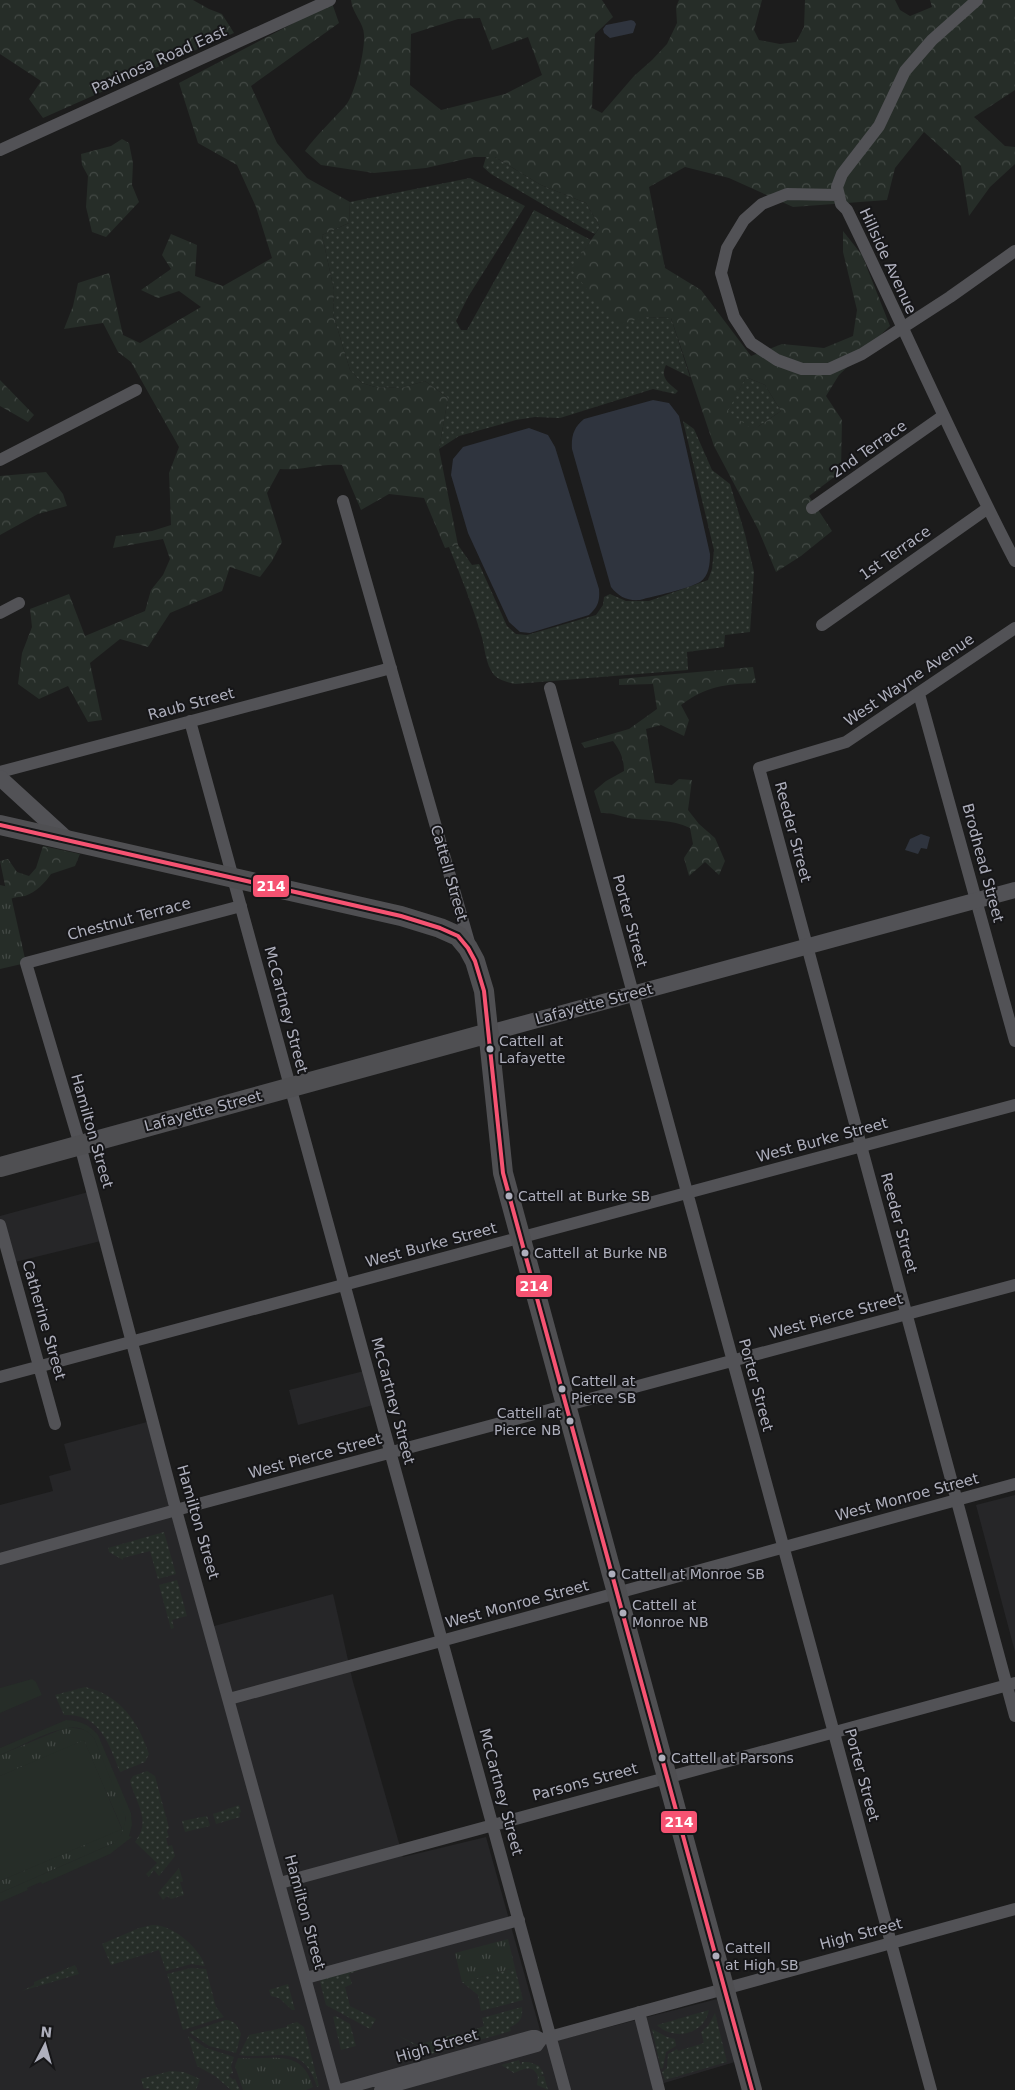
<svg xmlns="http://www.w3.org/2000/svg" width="1015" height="2090" viewBox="0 0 1015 2090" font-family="'DejaVu Sans',sans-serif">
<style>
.built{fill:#262628}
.grass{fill:url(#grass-dots)}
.forest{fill:url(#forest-crowns);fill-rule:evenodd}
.park{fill:url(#park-tufts)}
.pitch{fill:#262d28}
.water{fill:#2f343e}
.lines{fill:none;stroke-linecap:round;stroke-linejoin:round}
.minor{stroke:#525256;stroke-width:12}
.tertiary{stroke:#525256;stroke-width:16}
.primary{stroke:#4f4f52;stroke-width:20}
.bus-1-casing{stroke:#161618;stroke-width:8}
.bus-1{stroke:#f65372;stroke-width:4}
.bus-dot{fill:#aeafbc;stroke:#161618;stroke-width:2}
.labels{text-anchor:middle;stroke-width:4;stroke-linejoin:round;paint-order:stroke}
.bus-label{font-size:14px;fill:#aeafbc;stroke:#161618;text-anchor:start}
.street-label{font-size:15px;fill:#aeafbc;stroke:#161618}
.line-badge{stroke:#161618;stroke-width:2}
.badge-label{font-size:14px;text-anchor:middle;font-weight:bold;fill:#fff}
</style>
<defs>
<pattern id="grass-dots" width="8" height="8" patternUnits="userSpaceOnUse" patternTransform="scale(1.25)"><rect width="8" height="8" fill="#262d28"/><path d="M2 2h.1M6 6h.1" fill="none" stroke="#434945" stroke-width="1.8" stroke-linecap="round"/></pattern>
<pattern id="forest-crowns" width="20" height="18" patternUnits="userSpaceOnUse" patternTransform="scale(1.25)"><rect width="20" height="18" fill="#262d28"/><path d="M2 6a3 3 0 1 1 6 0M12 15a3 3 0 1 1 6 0" fill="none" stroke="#434945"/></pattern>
<pattern id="park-tufts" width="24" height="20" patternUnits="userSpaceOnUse" patternTransform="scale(1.25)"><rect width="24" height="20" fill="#262d28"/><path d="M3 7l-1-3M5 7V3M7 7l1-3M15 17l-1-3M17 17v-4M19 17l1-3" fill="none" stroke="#434945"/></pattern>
</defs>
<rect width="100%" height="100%" fill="#1c1c1c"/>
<path class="built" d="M92,1191L105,1240L11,1263L0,1225V1216Z
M368,1370L377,1404L298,1425L289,1390Z
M147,1422L203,1629L333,1594L353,1682L403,1857L486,1837L544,2044L717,1999L735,2062L654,2086V2090H0V1505L53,1491L49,1476L71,1470L64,1444Z
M1015,1495V1652L976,1505Z"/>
<path class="grass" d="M486,157H495L541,185L586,203L600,227L595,234L583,228L491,174L483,167Z
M470,178L525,206L468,297L456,321L461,330H467L534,210L591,240L572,269L644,317L671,318L690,377L666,365C660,378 668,383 678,391L675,394L653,389L560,418L535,417L516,420L459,436L439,449L448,398L425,381L401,388L375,387L362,383L350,370L333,314L334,290L322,235L349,223L350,202Z
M746,377L765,385L781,411L759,426L750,429L727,411Z
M683,421L694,429L712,470L730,484L745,534L754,572L750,632L725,635L724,647L687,652L688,670L515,684C508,682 500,681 494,675C485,664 485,647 481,634C472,605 461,576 449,547L458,545L472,565L479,564L507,626L516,634L527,635L596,615L603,605L604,597L610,594L626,601H649L708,580L712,569L714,550Z
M164,1532L176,1574L158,1579L150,1551L123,1558V1560L109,1552L108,1548Z
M177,1580L187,1616L172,1620L174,1628L171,1629L159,1585Z
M85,1687C120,1695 138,1721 149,1754L145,1762L120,1772C109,1744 100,1713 64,1715L55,1695Z
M147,1771L155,1776L169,1828L167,1831L169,1837L166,1838L168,1846L172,1845L175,1856L159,1876L154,1870L149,1877L146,1874L157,1863L135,1842C152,1820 136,1804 130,1781L133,1776Z
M239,1805L241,1812L239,1813L240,1817L216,1824L213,1814Z
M207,1816L210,1826L185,1832L182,1821Z
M179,1868L183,1881L180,1882L184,1895L171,1899L167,1896L163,1900L158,1893Z
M152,1925C172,1924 200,1948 205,1966L191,1964L166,1971L159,1950L111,1965L102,1944L139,1928Z
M75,1965L79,1974L22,1991L34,1985V1982Z
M191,1968L206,1969L216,2007L224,2017L183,2030L167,1974Z
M355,1968L359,1970L349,1974L352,1984L345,1987L350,2006L376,2019L370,2029L326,2005L320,1982L321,1979Z
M515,1968L523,2000L481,2011L478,1995L462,1982Z
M288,1984L295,2010H292L279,1998L271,1996L269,1990Z
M522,2007C523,2018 520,2023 510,2027L511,2031L431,2054L397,2035L417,2045L455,2034L458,2036L484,2026L482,2018Z
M709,2010C704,2035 674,2041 657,2025Z
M715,2013L727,2062L665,2080L662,2072L667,2068L668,2054L677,2049L678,2051L704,2043L701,2032L708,2026Z
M336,2016L350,2024L356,2046L341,2050L333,2017Z
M225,2020C234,2020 238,2026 241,2034L236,2053L209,2046L189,2032Z
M297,2022L304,2027L319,2086L317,2087C303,2040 274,2060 239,2055L249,2035L287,2027V2025Z
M652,2029L667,2037L675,2039L676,2046L666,2052L663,2068L661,2069Z
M188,2036L206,2048L234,2057L231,2066L233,2073L230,2074L229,2076L233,2080L235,2079L240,2090H231L215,2076L197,2066Z
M519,2060L521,2066L522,2062H529L539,2066L544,2074L540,2076H544L548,2090L537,2085L538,2077C533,2063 523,2070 514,2073L501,2065Z
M170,2071L184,2072L200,2079L196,2090H150L149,2088L144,2089L141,2079Z"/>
<path class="forest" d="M0,0H193L209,9L222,14L234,33L43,118L29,99L41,81L0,54Z
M351,0H602L613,17L595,34L592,108L602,113L634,76L652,60L667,44L677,23L676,7L679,0H762L754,30L759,40L780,44L796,42L804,27L805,0H895L900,10L910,16L932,7L930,0H1015V90L974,117L1005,146L1015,147V164L990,187L969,216L961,166L924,132L895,168L887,200L793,207L729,178L685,167L649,187L665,268L701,290L751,356L782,344L824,348L853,336L857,310L843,252V231L862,255L890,326L839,375L826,396L842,420L841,472L809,496L832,531L801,556L776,572L758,529L714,446L671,318L644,317L620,325L602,308L571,269L600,227L586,203L541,185L495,157H474L426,168L374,173L321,165L305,151C317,134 332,121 346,105C355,94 365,51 364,35C364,23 352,13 351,0ZM480,18L492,50L528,37L542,75L505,94L441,110L410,85L411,34L458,19ZM746,377L765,385L781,411L759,426L750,428L728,411Z
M332,3L339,23L251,86L277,143L307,178L350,202L349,223L322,235L334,290L333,314L350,370L362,383L375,387L401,388L425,381L448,398L439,449L458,545L445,548L424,498L389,494L361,510L342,465C320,463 301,471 280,469L267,493L282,542L272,561L260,577L230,567L222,591L170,613L148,647L120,639L90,663L102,720L88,722L68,686L39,699L18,684L22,653L32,627L30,609L69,594L85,636L145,611L151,590L163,575L170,559L163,539L113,548L116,536L152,531L171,525L169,473L179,447L131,362L118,352L103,323L64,329L73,306L78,283L109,273L123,335L140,343L201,307L179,291L158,298L141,290L171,269L162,255L171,234L197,245L195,276L223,286L272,258L256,207L237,165L198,143L179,83Z
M122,139L129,143L133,163L132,185L139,202L106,237L92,232L86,207L88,176L82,165L81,154L111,146Z
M0,380L34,415L28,422L0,406Z
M46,472L63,494L67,506L38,514L0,535V476Z
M753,667L756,683C726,684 706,686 681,705L689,720L684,736L661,725L646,729L655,783L672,785L679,779L692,780L688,810L699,824L715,838L725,861L719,875L705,862L689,876L684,858L693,844L690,828C670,819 656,821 636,819C623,818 614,812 601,813L594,791L606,781L624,771C624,759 620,750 613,741L585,748L581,743L629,729L657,709L653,684L619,685V679Z
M43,846L80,854L75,866L51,874C45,883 36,892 25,896C19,897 14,897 8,900L0,861L8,859L17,872L29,876L36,868Z"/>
<path class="park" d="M0,885L9,887L26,963L0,969Z
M67,1727L86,1730L94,1738L125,1812C127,1824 123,1835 114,1843L0,1893V1881L122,1828L84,1741L0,1776V1755Z
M508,1939L515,1968L462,1982L455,1953Z
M238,2058C270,2061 302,2046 313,2087L306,2090H243L235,2066Z"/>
<path class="pitch" d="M32,1679L36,1682L42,1695L0,1713V1688Z
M66,1720C79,1720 90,1725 98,1735L131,1813L132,1825L129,1836L132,1837L110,1854L42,1884L41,1882L27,1888L28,1890L0,1902V1893L114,1843L122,1833L126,1818L94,1738C89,1733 85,1729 78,1728C60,1724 18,1748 0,1755V1748Z
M84,1740L122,1829L0,1881V1776Z"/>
<path class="water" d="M631,20L634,21L636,24L633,33L610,38L604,33L603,29L606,25Z
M653,400L669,403L679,416L710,554C710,564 709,576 700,582C688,589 654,596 640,600C627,601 619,597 611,587L572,449C571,436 574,427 584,419Z
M529,428L548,435L555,447L599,589C600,601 598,607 589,615L530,633L520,632L509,622L468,533L451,475L453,459L463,447Z
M921,834L930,837L927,849L921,848L918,854L905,850L910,839Z"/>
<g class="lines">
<path class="minor" d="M977,0L932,40L905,71L879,126L842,174L837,187L841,204L847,210C904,327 955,446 1015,561
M0,150L330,0
M839,195L787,194L762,204L744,220L727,248L721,273L734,317L751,343L777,360L802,369H829L862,354L950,297L1015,251
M0,460L136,390
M343,501L470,946
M812,508L943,416
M0,613L19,603
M822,625L988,508
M1015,628L846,742L759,768L1015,1716
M550,688L931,2090
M919,694L1015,1041
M190,721L565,2090
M0,772L391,668
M241,906L26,963L80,1145L176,1510L336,2090
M0,1225L55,1424
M0,1377L1015,1105
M0,1559L176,1510L1015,1285
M229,1699L1015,1484
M280,1883L1015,1683
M306,1978L519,1920
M639,2012L659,2090
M340,2090L532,2036H536L542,2039
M380,2090L537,2046L542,2039L1015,1909"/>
<path class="tertiary" d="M0,778L70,842
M489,1033L1015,890"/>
<path class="primary" d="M0,825L401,916L440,928L458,936L468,948L475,961L484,991L503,1173L752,2090
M0,1167L489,1033"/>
<defs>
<path id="bus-1" d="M0,825L401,916L440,928L458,936L468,948L475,961L484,991L503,1173L752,2090"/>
</defs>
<use href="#bus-1" class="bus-1-casing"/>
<use href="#bus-1" class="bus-1"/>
</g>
<g class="bus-dot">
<circle cx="490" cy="1049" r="4.5"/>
<circle cx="509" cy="1196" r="4.5"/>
<circle cx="525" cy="1253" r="4.5"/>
<circle cx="562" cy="1389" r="4.5"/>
<circle cx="570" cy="1421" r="4.5"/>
<circle cx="612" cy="1574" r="4.5"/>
<circle cx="623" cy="1613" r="4.5"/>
<circle cx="662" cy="1758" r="4.5"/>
<circle cx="716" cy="1956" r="4.5"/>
</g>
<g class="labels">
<g class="bus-label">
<text x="499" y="1046">Cattell at<tspan x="499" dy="17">Lafayette</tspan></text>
<text x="518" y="1201">Cattell at Burke SB</text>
<text x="534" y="1258">Cattell at Burke NB</text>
<text x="571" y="1386">Cattell at<tspan x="571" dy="17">Pierce SB</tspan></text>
<text x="561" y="1418" text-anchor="end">Cattell at<tspan x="561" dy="17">Pierce NB</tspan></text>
<text x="621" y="1579">Cattell at Monroe SB</text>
<text x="632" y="1610">Cattell at<tspan x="632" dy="17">Monroe NB</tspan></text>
<text x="671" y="1763">Cattell at Parsons</text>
<text x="725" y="1953">Cattell<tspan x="725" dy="17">at High SB</tspan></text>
</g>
<g class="street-label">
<text transform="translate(159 60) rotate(-24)" y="5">Paxinosa Road East</text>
<text transform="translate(888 261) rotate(65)" y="5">Hillside Avenue</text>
<text transform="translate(869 449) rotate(-35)" y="5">2nd Terrace</text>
<text transform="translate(895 553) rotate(-35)" y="5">1st Terrace</text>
<text transform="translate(909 680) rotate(-34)" y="5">West Wayne Avenue</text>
<text transform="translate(191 704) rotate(-15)" y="5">Raub Street</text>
<text transform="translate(793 832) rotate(75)" y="5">Reeder Street</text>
<text transform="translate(983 863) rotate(75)" y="5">Brodhead Street</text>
<text transform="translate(449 873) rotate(74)" y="5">Cattell Street</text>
<text transform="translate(129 919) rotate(-15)" y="5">Chestnut Terrace</text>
<text transform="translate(630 921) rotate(75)" y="5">Porter Street</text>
<text transform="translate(594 1004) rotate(-15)" y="5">Lafayette Street</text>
<text transform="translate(286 1010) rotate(75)" y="5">McCartney Street</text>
<text transform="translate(203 1111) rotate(-15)" y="5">Lafayette Street</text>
<text transform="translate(92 1131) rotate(74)" y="5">Hamilton Street</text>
<text transform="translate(822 1140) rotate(-15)" y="5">West Burke Street</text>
<text transform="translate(899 1223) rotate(75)" y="5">Reeder Street</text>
<text transform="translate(431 1245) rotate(-15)" y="5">West Burke Street</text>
<text transform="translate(836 1316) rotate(-15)" y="5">West Pierce Street</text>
<text transform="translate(44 1320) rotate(74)" y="5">Catherine Street</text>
<text transform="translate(756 1385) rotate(75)" y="5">Porter Street</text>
<text transform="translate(393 1401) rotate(75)" y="5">McCartney Street</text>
<text transform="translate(315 1456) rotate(-15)" y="5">West Pierce Street</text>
<text transform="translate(907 1497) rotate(-15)" y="5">West Monroe Street</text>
<text transform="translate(198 1522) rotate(74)" y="5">Hamilton Street</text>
<text transform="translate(517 1604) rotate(-15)" y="5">West Monroe Street</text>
<text transform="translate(862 1775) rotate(75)" y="5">Porter Street</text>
<text transform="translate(585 1782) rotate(-15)" y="5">Parsons Street</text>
<text transform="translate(501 1792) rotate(75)" y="5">McCartney Street</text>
<text transform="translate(305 1912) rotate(75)" y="5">Hamilton Street</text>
<text transform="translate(861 1934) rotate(-15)" y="5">High Street</text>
<text transform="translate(437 2046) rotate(-16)" y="5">High Street</text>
</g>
</g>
<g class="line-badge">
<rect x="252" y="874" width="38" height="24" rx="5" fill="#f65372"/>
<rect x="515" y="1274" width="38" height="24" rx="5" fill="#f65372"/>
<rect x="660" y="1810" width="38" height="24" rx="5" fill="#f65372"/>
</g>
<g class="badge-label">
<text x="271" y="891">214</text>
<text x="534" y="1291">214</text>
<text x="679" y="1827">214</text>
</g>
<g transform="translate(45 2045) rotate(6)" stroke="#161618" stroke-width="4" paint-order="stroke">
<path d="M0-4L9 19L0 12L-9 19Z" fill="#aeafbc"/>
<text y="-8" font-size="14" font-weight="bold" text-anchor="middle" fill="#aeafbc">N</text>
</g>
</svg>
